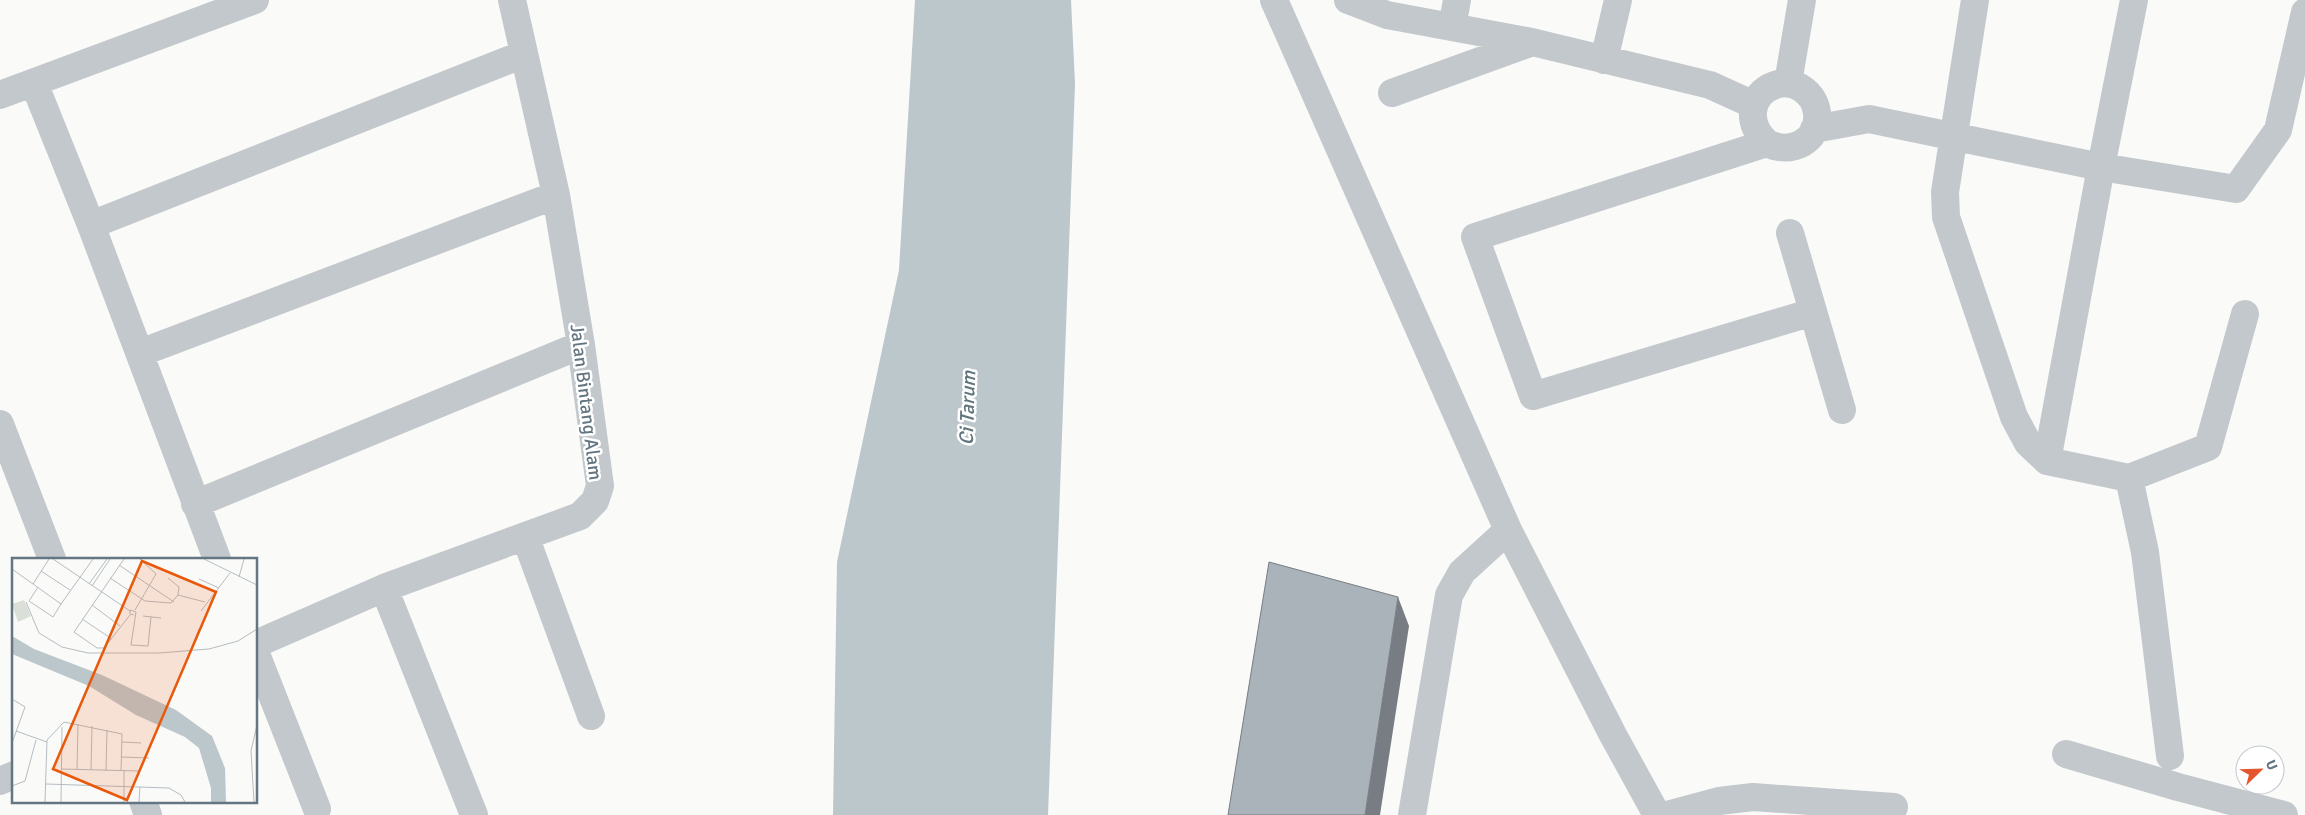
<svg xmlns="http://www.w3.org/2000/svg" width="2305" height="815" viewBox="0 0 2305 815" font-family="Signika,sans-serif">
<style>
.water{fill:#bbc7cb}
.lines{fill:none;stroke-linecap:round;stroke-linejoin:round}
.minor{stroke:#c3c8cc;stroke-width:28}
.shaded-wall{fill:#777d82}
.building{fill:#aab3b9;stroke:#777d82}
.labels{text-anchor:middle;stroke-width:5;stroke-linejoin:round;paint-order:stroke}
.street-label{font-size:19px;fill:#657683;stroke:#fff}
.water-label{font-size:20px;font-style:italic;fill:#60757c;stroke:#fff}
.inset-road{fill:none;stroke:#b5bdc2;stroke-width:1}
.view{fill:#e8590c;fill-opacity:0.15;stroke:#e8590c;stroke-width:2.5}
.inset-edge{fill:none;stroke:#657683;stroke-width:2.5}
</style>
<rect width="100%" height="100%" fill="#fafaf8"/>
<path class="water" d="M915,0H1071L1075,84L1048,815H833L837,562L899,270Z"/>
<g class="lines">
<path class="minor" d="M1274,0L1508,530L1613,735L1657,815
M1348,0L1387,15L1532,42L1710,85L1754,105
M1975,0L1945,192L1946,217L2014,417L2028,443L2047,461L2129,478L2208,447L2245,314
M1452,27L1457,0
M1604,60L1618,0
M34,83L91,225L217,559
M1788,83L1802,0
M1392,93L1530,43
M0,95L255,0
M1814,129L1869,119L2101,167L2236,189L2278,130L2305,12
M1767,143C1747,126 1747,95 1775,85C1794,78 1815,93 1817,113C1820,142 1790,155 1767,143L1475,237L1533,396L1813,312
M91,225L524,54
M1790,233L1842,410
M140,353L556,195
M0,424L52,559
M2047,461L2101,167L2134,0
M2129,478L2145,552L2170,756
M195,504L581,345
M525,536L591,716
M384,588L474,815
M256,644L384,588L580,516L595,501L600,486L581,345L556,195L512,0
M256,654L317,809
M2066,754L2178,787L2284,815
M0,781L14,775
M143,801L148,815
M1412,815L1449,595L1462,572L1508,530
M1667,815L1719,801L1753,797L1894,807"/>
</g>
<path class="shaded-wall" d="M1398,597L1409,626L1380,815H1365Z"/>
<path class="building" d="M1269,562L1398,597L1365,815H1228Z"/>
<g class="labels">
<g class="street-label">
<text transform="translate(587 402) rotate(83)" y="7">Jalan Bintang Alam</text>
</g>
<g class="water-label">
<text transform="translate(967 408) rotate(-88)" y="7">Ci Tarum</text>
</g>
</g>
<g transform="translate(12 558)">
<rect width="245" height="245" fill="#fafaf8"/>
<path d="M12,42L19,58L6,64L0,46Z" fill="#dadfd7"/>
<path d="M0,78L22,91L90,117L164,152L200,178L213,210L214,244H199V230L187,190L173,179L124,157L77,128L0,96Z" fill="#bbc7cb"/>
<path class="inset-road" d="M37,1L21,26L49,46L81,1M41,1L118,53M112,1L62,74L85,90H92L118,57M192,1L245,27M107,7L162,44M0,11L21,26M29,13L58,32M227,19L232,1M98,20L133,43L159,45L166,37L167,29L156,20M187,21L207,30M77,26L95,1M80,28L98,1M26,29L17,43L41,59L49,46M166,37L193,44M14,44L27,75L50,89L76,95H147L197,91L226,83L245,71M80,47L108,68M123,52L144,16L128,1M189,53L218,15M122,57L118,56V52L124,54L119,87L136,88L139,59M131,58L149,60M70,61L100,81M179,92L187,71M0,141L13,149L0,185M4,173L35,184M110,184L129,185M109,199L137,200M50,211L127,213M65,211L66,166M79,212L80,168M94,213L95,172M112,213V244M34,226L157,230L169,237L173,244M0,228L13,223L24,182M33,244L35,182L52,164L110,176L109,213M49,244L50,169M127,244L128,229M242,244L239,193L245,167"/>
<path class="view" d="M130,3L204,34L115,242L41,211Z"/>
<rect width="245" height="245" class="inset-edge"/>
</g>
<g transform="translate(2260 770) rotate(67)"><circle r="24" fill="#ffffff" stroke="#c1c8cd"/>
<path d="M0-4L9 19L0 12L-9 19Z" fill="#e4572e"/>
<text y="-8" font-size="14" font-weight="bold" text-anchor="middle" fill="#657683">U</text>
</g>
</svg>
